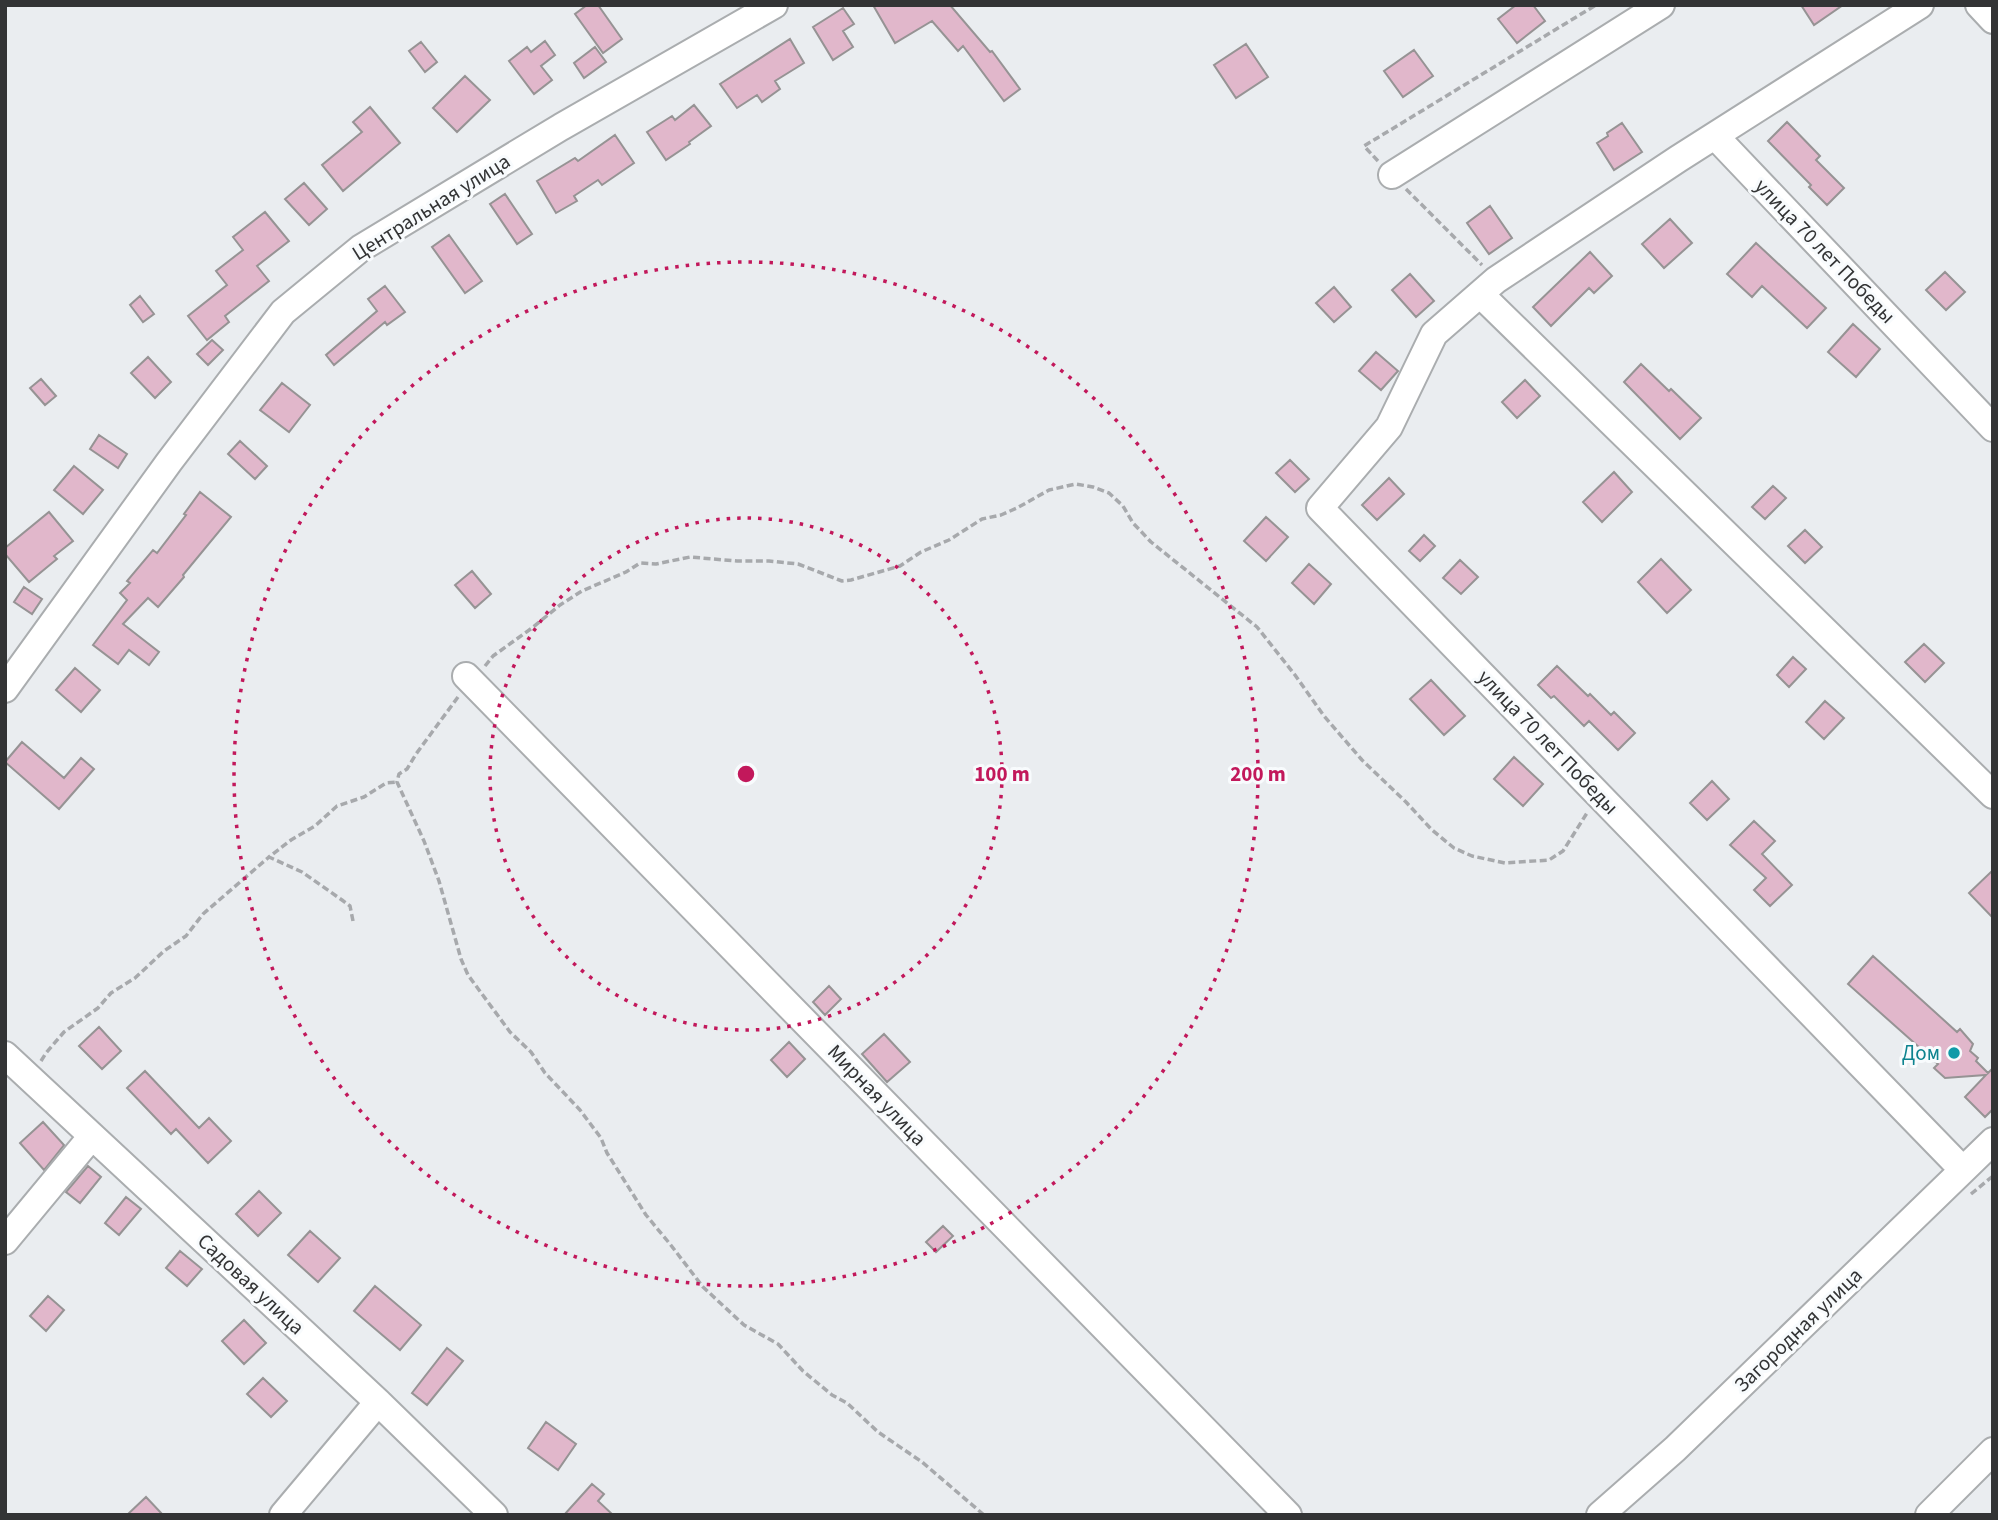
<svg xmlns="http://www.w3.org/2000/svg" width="1998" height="1520" viewBox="0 0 1998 1520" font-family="'Source Sans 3',sans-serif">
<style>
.building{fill:#e1b7cb;stroke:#969394;stroke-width:2}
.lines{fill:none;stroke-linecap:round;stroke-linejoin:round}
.minor-casing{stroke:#aaadaf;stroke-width:30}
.path{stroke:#a7a9ac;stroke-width:3.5;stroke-dasharray:7 3.5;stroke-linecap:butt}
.minor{stroke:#fff;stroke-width:26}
.ring{fill:none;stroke:#c2185b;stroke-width:3.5;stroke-dasharray:3.5 7}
.culture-dot{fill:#0f9aa8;stroke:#f8fbfd;stroke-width:2.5}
.labels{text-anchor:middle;stroke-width:6;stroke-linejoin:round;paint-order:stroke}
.street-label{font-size:21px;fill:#333435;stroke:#f8fbfd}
.culture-label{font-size:21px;fill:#0d838f;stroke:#f8fbfd;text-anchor:end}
.centre{fill:#c2185b;stroke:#f8fbfd;stroke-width:3.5}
.ring-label{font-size:21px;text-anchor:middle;font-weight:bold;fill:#c2185b;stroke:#f8fbfd;stroke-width:6;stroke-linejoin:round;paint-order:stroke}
</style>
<rect width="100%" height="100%" fill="#eaedf0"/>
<path class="building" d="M587,5H598L622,39L603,53L575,14Z
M873,5H950L990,52L992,51L1020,89L1004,101L963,46L958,51L932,21L895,43Z
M1516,5H1533L1545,21L1517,43L1498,19Z
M1801,5H1843L1814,25Z
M843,8L854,24L843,31L853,47L833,60L813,27Z
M790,39L804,63L775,81L780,89L762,102L757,95L737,108L720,84Z
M545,41L555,55L541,66L552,80L534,94L509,61L527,47L531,52Z
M421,42L437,62L425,72L409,51Z
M1246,44L1268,77L1236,98L1214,65Z
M595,47L606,62L584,78L574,63Z
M1414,50L1433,76L1403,97L1384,71Z
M465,76L490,100L457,132L433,108Z
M694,105L711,126L689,142L690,144L666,160L647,132L672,116L675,120Z
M370,107L400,143L343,191L322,165L362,132L353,122Z
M1787,122L1820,156L1816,160L1844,188L1827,205L1809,187L1811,185L1768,141Z
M1622,123L1642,152L1614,170L1597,143L1608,136L1607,133Z
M615,135L634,163L602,185L598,180L574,196L577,201L556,213L537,181L575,158L578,161Z
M304,183L327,209L309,225L285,199Z
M505,194L532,234L517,244L490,204Z
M1490,206L1512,238L1489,254L1467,223Z
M265,212L289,241L257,266L269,281L225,316L229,322L207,340L188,316L227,285L216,271L243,250L233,237Z
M1670,219L1692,243L1664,268L1642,244Z
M449,235L482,281L465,293L432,247Z
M1756,243L1826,308L1807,328L1762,286L1752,297L1727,274Z
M1590,252L1612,276L1594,293L1589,288L1551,326L1533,307Z
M1945,272L1965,292L1946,310L1926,290Z
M1410,274L1434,301L1416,317L1392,290Z
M385,286L405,312L387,325L385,322L334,365L326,355L377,311L368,299Z
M1334,287L1351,307L1334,322L1316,303Z
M140,296L154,314L143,322L130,305Z
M1853,324L1880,349L1856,377L1828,352Z
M212,340L223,350L208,365L197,354Z
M1376,352L1398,371L1381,390L1359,371Z
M148,357L171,382L155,398L131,373Z
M1641,364L1669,391L1671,389L1701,418L1680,439L1624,382Z
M41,379L56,396L45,405L30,388Z
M1525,380L1540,396L1517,418L1502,402Z
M282,383L310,405L289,432L260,410Z
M99,435L127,454L118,468L90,449Z
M240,441L267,466L255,479L228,454Z
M1290,460L1309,479L1295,492L1276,473Z
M74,466L103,490L83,514L54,490Z
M1614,472L1632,492L1602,522L1583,502Z
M1389,478L1404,494L1377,520L1362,505Z
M1773,486L1786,498L1765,519L1752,507Z
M200,492L231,517L183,575L184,577L158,607L148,598L123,624L159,652L149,665L129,650L118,664L93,645L127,600L120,593L130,583L127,581L153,550L157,553L186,515L184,514Z
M49,512L73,541L54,556L57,559L29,582L5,554V548Z
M1266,517L1288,537L1266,561L1244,541Z
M1805,530L1822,547L1805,563L1788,546Z
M1424,535L1435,546L1420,561L1409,551Z
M1661,559L1691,590L1667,613L1638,582Z
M1460,560L1478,577L1461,594L1443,578Z
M1309,564L1331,584L1314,604L1292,583Z
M472,571L491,594L475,608L455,585Z
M24,587L42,599L32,614L14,602Z
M1924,644L1944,663L1925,682L1905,662Z
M1793,657L1806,669L1789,687L1777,675Z
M1557,666L1588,696L1590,694L1611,715L1614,712L1635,733L1618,750L1589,721L1584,726L1554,696L1551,698L1538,685Z
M75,668L100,690L81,712L56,690Z
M1431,680L1465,716L1444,735L1410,699Z
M1825,701L1844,718L1824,739L1806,722Z
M22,742L64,778L81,758L94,769L59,809L5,762Z
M1514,757L1543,784L1523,806L1494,779Z
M1712,781L1729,799L1707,820L1690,803Z
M1754,821L1775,841L1762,854L1792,885L1770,906L1754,890L1766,878L1730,845Z
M1993,870V918L1969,893Z
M1873,956L1957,1032L1960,1029L1973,1044L1970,1051L1978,1058L1976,1061L1988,1073L1993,1068V1109L1985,1117L1965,1097L1986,1075L1945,1078L1934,1068L1938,1064L1848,984Z
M829,986L841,999L825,1015L813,1002Z
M99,1027L121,1051L102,1069L79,1046Z
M884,1034L910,1062L887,1082L862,1054Z
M789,1042L805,1059L787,1077L771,1060Z
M145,1071L199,1128L209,1118L231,1141L208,1163L176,1129L171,1134L127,1088Z
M43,1122L64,1145L44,1170L20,1143Z
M88,1166L101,1177L80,1203L66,1192Z
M259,1191L281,1213L258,1236L236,1214Z
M126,1197L141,1209L119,1235L105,1223Z
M943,1226L953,1236L936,1252L926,1242Z
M310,1231L340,1258L318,1282L288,1255Z
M180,1251L202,1269L187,1286L166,1268Z
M375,1286L421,1325L400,1350L354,1311Z
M48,1296L64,1310L46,1331L30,1316Z
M244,1320L266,1343L244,1364L222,1341Z
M447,1348L463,1361L427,1405L412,1393Z
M263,1378L287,1401L271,1417L247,1394Z
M546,1422L576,1444L558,1470L528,1448Z
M592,1484L604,1494L598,1501L613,1515H564Z
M146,1497L163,1515H127Z"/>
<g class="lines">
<defs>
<path id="minor" d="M1920,5L1678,159L1496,280L1434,334L1389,427L1320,508L1963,1170
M1979,5L1993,20
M1715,136L1993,428
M1392,175L1661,5
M1480,294L1993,795
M466,676L1288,1515
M5,689L169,462L283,312L361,248L561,127L774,5
M5,1055L378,1402L494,1515
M5,1241L92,1136
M283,1515L378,1402
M1600,1515L1675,1449L1993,1141
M1929,1515L1993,1451"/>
</defs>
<use href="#minor" class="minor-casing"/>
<path class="path" d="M1378,161L1364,146L1596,5
M1406,189L1482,265
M485,666L493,656L532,628L560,605L582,591L626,572L640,563L656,564L690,557L737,561H769L798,564L842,581L851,580L900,566L921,552L949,540L982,519L1001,515L1017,508L1049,490L1076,484L1093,487L1109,493L1123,506L1133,523L1151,542L1257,627L1295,675L1324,716L1362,760L1406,802L1432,830L1454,848L1472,856L1505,863L1549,860L1563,851L1587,813
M458,697L416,754L407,769L399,774L397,782L424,841L439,881L461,959L468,975L510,1032L531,1052L545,1073L580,1110L601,1138L607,1153L646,1215L670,1244L703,1287L744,1325L778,1344L803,1371L832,1395L847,1403L878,1432L922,1462L984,1515
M353,921L350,906L342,900L302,872L269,857L291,840L315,826L337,806L364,797L386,783L397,782
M41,1061L46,1053L64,1032L98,1008L111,993L135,978L164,951L186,936L203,914L269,857
M1971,1194L1993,1176"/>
<use href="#minor" class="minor"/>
</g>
<g class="ring">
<circle cx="746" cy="774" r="256"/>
<circle cx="746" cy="774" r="512"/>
</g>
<circle class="culture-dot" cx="1954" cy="1053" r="7"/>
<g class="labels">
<g class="street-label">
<text transform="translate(431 207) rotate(-32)" y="7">Центральная улица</text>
<text transform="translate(1825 251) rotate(46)" y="7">улица 70 лет Победы</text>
<text transform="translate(1548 742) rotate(46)" y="7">улица 70 лет Победы</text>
<text transform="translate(877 1095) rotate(46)" y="7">Мирная улица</text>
<text transform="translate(251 1284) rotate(43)" y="7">Садовая улица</text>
<text transform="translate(1798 1330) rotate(-44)" y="7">Загородная улица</text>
</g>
<g class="culture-label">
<text x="1940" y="1060">Дом</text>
</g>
</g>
<circle cx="746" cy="774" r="10" class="centre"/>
<g class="ring-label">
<text x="1002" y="781">100 m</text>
<text x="1258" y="781">200 m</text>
</g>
<rect width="1998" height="1520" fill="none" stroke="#333435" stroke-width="14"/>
</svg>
